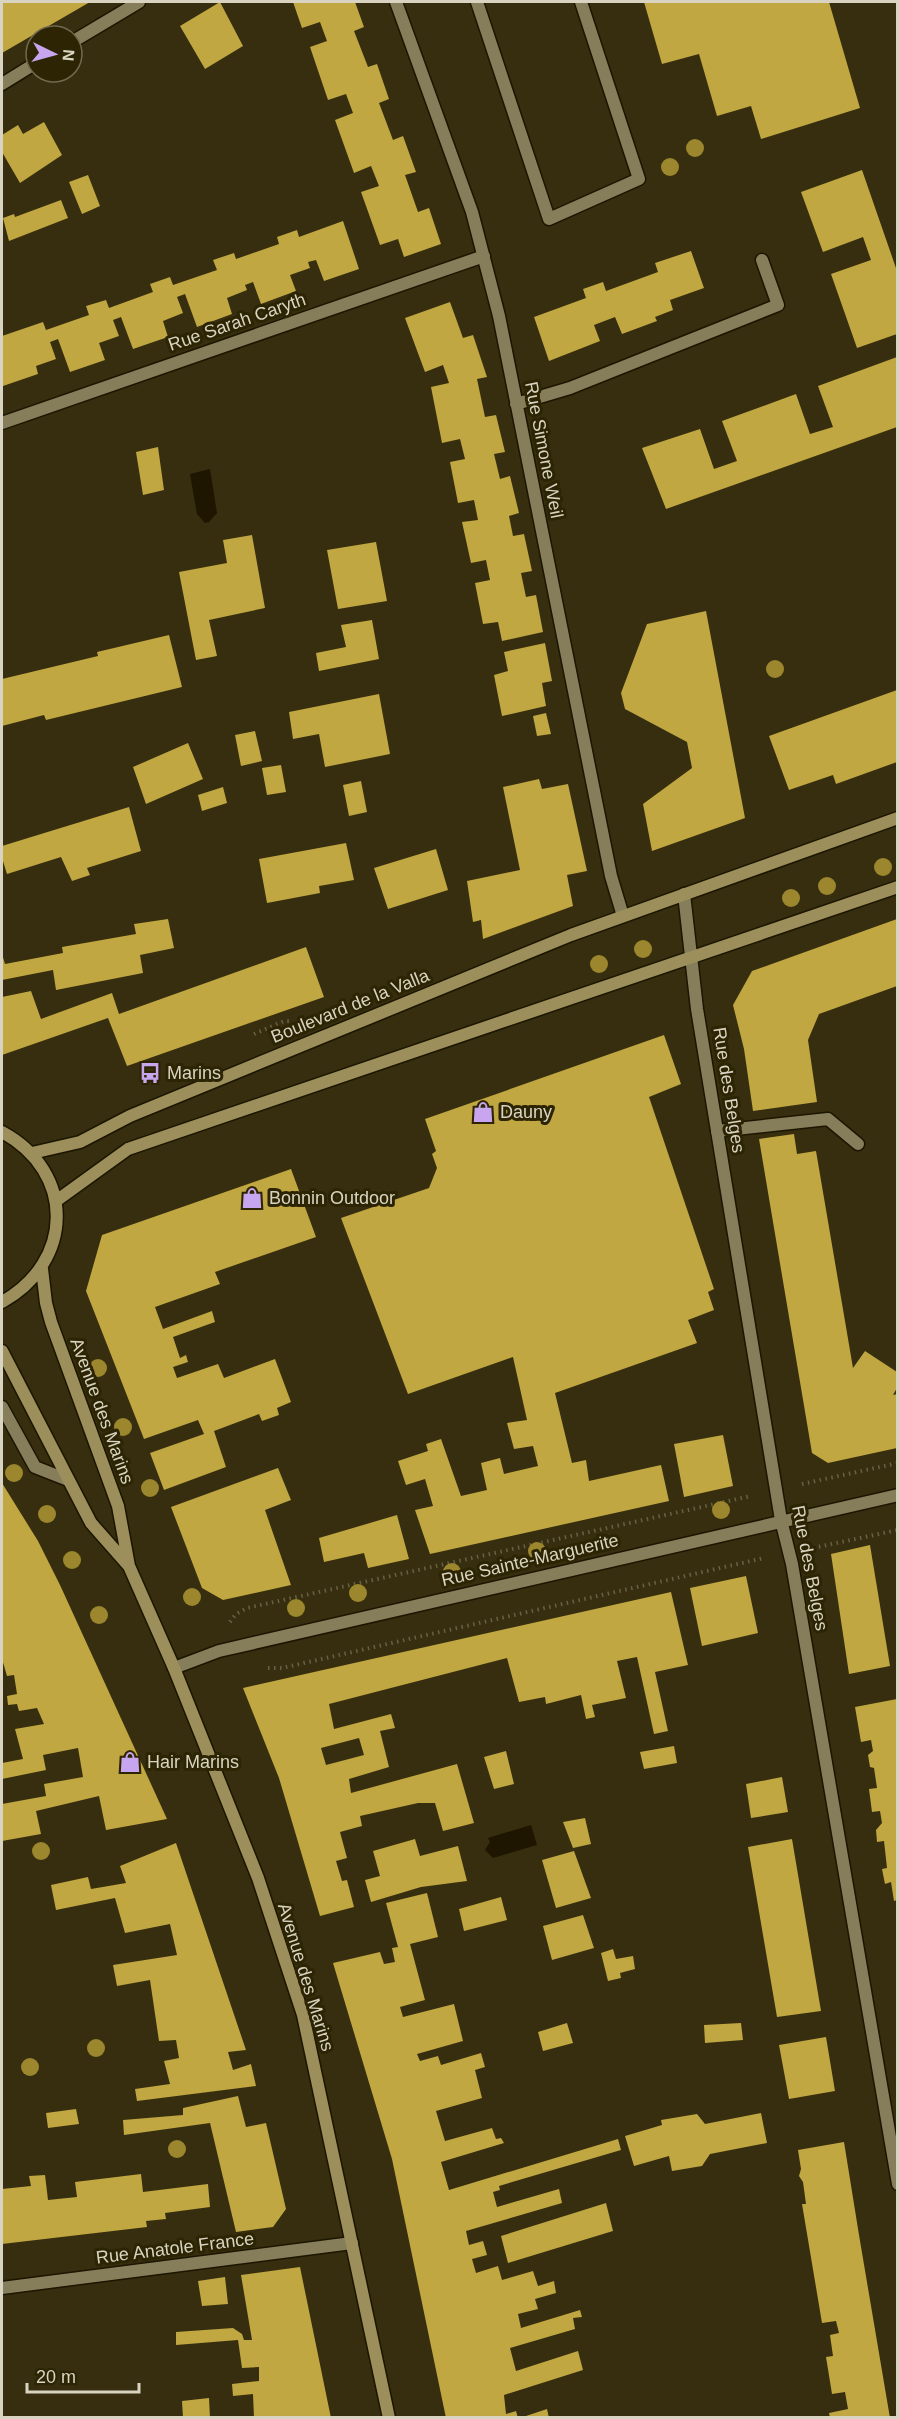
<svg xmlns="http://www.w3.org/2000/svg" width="899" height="2419" viewBox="0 0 899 2419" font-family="Helvetica,sans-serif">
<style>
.water{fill:#1e1600}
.building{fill:#c0a742;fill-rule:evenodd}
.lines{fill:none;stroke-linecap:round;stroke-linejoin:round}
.lane-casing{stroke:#1c1601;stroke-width:15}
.street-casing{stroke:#1c1601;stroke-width:15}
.secondary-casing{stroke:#1c1601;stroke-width:15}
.path{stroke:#676044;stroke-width:4;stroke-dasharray:1.5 4.5;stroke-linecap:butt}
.lane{stroke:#867d5b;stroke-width:12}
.street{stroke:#867d5b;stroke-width:12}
.secondary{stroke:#9c8f5b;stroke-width:12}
.tree{fill:#9c872e}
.labels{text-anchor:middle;stroke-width:6;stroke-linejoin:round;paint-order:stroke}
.street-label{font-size:18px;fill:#d8d4c1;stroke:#2c2403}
.poi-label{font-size:18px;fill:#d8d4c1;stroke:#2c2403;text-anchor:start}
</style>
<rect width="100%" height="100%" fill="#362e0e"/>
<path class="water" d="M210,469L217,513L209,522L205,523L197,514L190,474Z
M531,1825L537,1845L493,1858L485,1850L490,1842L488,1838Z"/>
<path class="building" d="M2,2H90L2,53Z
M220,2L243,46L205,69L180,26Z
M293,2H355L364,27L354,31L368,67L377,64L389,99L379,103L393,140L403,136L416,172L405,175L418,212L429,208L441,244L404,257L398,239L380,245L361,192L379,186L371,166L354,173L335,120L353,113L346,94L328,100L310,47L327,41L320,22L302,28Z
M644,2H829L860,108L761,139L751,106L717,116L699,54L662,64Z
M44,122L62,155L20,183L2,152V135L18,125L23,134Z
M862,170L897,271V334L857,348L831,274L871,260L863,237L823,252L801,192Z
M88,175L100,206L82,214L69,182Z
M61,200L68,218L9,241L3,218L14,214L15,217Z
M343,221L359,269L324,281L316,260L308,262L310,268L290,275L296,291L261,304L253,282L245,285L247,290L227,298L232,314L197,327L185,294L177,297L183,313L163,321L168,337L133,349L121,317L113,320L119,336L99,343L105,360L70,372L58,339L50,342L56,359L36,366L38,374L3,386L2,336L43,322L46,330L89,315L86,306L106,300L109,308L153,292L150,284L170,277L173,285L217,270L213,260L234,253L236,259L279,244L277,237L297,230L299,237Z
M691,251L704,288L670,300L673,310L655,317L657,321L622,334L615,317L594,325L600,341L549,361L534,317L586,298L583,289L603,282L606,291L658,272L655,263Z
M450,302L463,338L473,335L487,377L477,379L485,417L496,415L505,452L494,454L500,479L510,476L519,513L509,516L513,536L524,534L532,571L521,573L526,597L536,595L543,632L502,641L498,622L483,624L475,583L490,580L486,560L471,563L462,522L478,520L474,500L458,503L450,462L465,459L460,439L442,443L431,387L449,383L443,365L425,372L405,318Z
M897,357V427L666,509L642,448L700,429L714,469L737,461L722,421L796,394L810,434L833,427L818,386Z
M158,447L164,490L143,495L136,452Z
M252,535L265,608L209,620L217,656L196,660L179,572L227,563L223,540Z
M376,542L387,601L338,609L327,550Z
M706,611L745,818L652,851L643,804L692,768L687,742L625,709L621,693L647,624Z
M372,620L379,659L319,671L316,653L346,647L341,625Z
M169,635L182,687L46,720L44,715L2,726V679L98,656L97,652Z
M545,643L552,681L542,683L546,706L502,716L494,675L508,671L504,652Z
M897,690V762L836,784L833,775L789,790L769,736Z
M379,694L390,754L325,767L319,734L293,739L289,712Z
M546,713L551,734L537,736L533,716Z
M255,731L262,761L241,766L235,735Z
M188,743L203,779L146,804L133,767Z
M281,765L286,792L267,795L262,768Z
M539,779L542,789L568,784L587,871L567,875L573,906L483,939L481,920L473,922L467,881L520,870L503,787Z
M361,781L367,812L349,816L343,785Z
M223,787L227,803L202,811L198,795Z
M129,807L141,851L87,868L90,875L72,881L61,857L7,874L2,858V846Z
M346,843L354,880L319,886L320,893L267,903L259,859Z
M436,849L448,890L388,909L374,868Z
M168,919L174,948L140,955L143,973L56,990L53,970L2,980V954L5,964L63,953L62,947L136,934L134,924Z
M897,919V986L819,1014L808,1040L817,1102L753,1111L744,1049L733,1005L752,971Z
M306,947L324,997L127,1066L108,1018L2,1055V997L31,991L41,1019L112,993L119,1014Z
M664,1035L681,1084L649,1097L714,1289L708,1292L714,1310L688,1320L697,1343L555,1393L572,1463L586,1460L589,1481L661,1465L669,1501L430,1554L415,1510L433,1506L425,1479L406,1485L398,1461L428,1451L426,1444L441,1439L461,1496L487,1490L481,1463L500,1458L504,1474L538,1466L533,1446L514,1449L507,1423L527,1420L513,1357L408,1394L341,1218L429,1188L437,1168L432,1154L436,1151L425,1119Z
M794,1134L797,1154L816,1151L853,1368L865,1351L897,1372V1388L893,1395L897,1394V1448L828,1463L812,1453L759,1139Z
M291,1169L316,1237L215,1272L220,1284L155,1307L163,1329L212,1311L215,1322L173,1337L180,1358L186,1355L188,1362L173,1367L177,1378L218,1364L224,1378L275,1359L291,1402L277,1408L279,1415L262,1421L259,1414L214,1431L226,1467L164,1490L150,1453L204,1434L198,1420L144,1439L86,1291L102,1235Z
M723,1435L733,1486L684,1497L674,1444Z
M278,1468L291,1500L265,1510L291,1585L223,1600L202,1588L171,1507Z
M2,1483L38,1541L60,1585L167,1819L106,1830L99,1796L36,1811L41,1834L2,1841V1804L46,1796L44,1784L83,1777L78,1748L43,1755L46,1770L2,1779V1763L23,1759L15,1729L44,1724L37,1708L19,1711L17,1704L8,1705L7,1696L17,1694L14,1675L7,1676L2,1659Z
M397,1515L409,1559L368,1568L364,1553L324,1562L319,1538Z
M870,1545L890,1666L849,1674L831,1554Z
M746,1576L758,1633L702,1646L690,1588Z
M671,1592L688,1665L655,1672L668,1731L654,1734L637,1657L617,1661L626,1698L592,1705L595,1717L586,1719L581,1695L546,1704L545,1697L519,1702L507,1658L329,1704L334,1729L391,1714L395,1728L380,1731L389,1767L349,1779L351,1793L457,1764L474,1823L443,1831L435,1803H418L360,1816L362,1826L340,1832L347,1858L336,1861L342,1881L347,1880L354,1907L320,1916L279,1778L243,1688ZM359,1738L364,1755L326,1765L321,1748Z
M897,1699V1900L894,1901L891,1882L885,1884L882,1869L887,1868L884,1841L877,1842L876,1830L882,1823L880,1811L872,1812L869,1789L877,1788L874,1768L870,1767L868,1755L873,1751L871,1740L861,1742L855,1707Z
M674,1746L677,1763L644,1769L640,1752Z
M506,1751L514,1784L494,1789L484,1757Z
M782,1777L788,1812L751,1818L746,1784Z
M585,1818L591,1844L573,1848L563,1822Z
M415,1839L420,1856L458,1846L467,1881L421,1887L371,1902L365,1880L380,1876L373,1851Z
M792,1839L821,2011L777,2017L748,1847Z
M176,1843L246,2050L228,2052L233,2070L251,2064L256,2086L137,2101L135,2089L170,2084L164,2061L179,2058L176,2040L159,2041L150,1980L117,1986L113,1965L177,1955L170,1924L125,1933L115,1898L56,1910L51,1885L88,1877L91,1889L126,1883L120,1866Z
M574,1851L591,1898L556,1908L542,1860Z
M427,1893L438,1937L410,1944L425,2000L400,2007L403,2017L454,2004L463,2041L417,2054L420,2061L438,2056L441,2065L481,2053L485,2067L475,2070L482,2098L436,2111L445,2141L492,2128L496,2139L501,2138L504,2143L441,2162L449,2190L618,2139L621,2150L499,2186L500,2190L493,2192L497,2207L559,2189L562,2203L466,2231L469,2245L483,2241L487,2255L472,2259L476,2273L498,2266L502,2280L533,2271L538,2286L554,2281L556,2293L535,2299L538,2309L518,2314L521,2328L580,2310L582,2317L573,2318L575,2329L510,2348L516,2371L578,2351L583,2370L504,2395L506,2414L516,2411L518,2418H446L392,2159L333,1963L380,1952L384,1964L395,1962L392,1948L398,1947L386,1903Z
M501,1897L507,1920L464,1931L459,1909Z
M583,1915L594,1948L552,1960L543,1926Z
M613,1949L616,1959L633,1956L635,1969L620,1973L621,1978L608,1981L601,1953Z
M567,2023L573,2043L543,2051L538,2032Z
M741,2023L743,2040L705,2043L704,2025Z
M826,2037L835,2091L789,2099L779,2045Z
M238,2096L246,2127L266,2123L286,2209L273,2227L236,2232L210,2123L124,2135L123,2120L183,2115V2108Z
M76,2109L79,2124L48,2128L46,2113Z
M761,2113L767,2143L710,2154L702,2166L672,2171L669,2156L634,2166L625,2136L662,2125L661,2120L697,2114L705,2124Z
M844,2142L859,2235L890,2418H830L829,2413L848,2409L845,2392L832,2394L826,2357L833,2356L830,2335L839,2333L836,2321L822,2323L802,2204H806L803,2182L799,2176L801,2169L798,2150Z
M141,2174L143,2192L208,2184L210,2207L165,2213L166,2219L146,2221L147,2227L2,2244V2189L31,2186L29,2176L45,2175L48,2200L77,2197L75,2182Z
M606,2203L613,2231L508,2263L501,2236Z
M300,2267L331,2418H254L253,2394L233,2396L232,2384L259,2381V2367L242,2368L238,2340L176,2345V2332L233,2328L242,2334L244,2340H252L241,2275Z
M225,2277L228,2304L202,2306L198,2281Z
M209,2398L210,2418H183L182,2401Z
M547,2409L549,2418H523V2417Z"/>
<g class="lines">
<defs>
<path id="lane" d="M477,2L549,219L639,179L581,2
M717,1131L828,1119L858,1144
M2,1407L35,1467L68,1480"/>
<path id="street" d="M396,2L472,212L499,316L611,876L623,916
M72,42L139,2
M2,84L36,63
M516,404L570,388L778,305L762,260
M2,423L484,256
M684,894L697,1009L781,1520L792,1564L898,2184
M174,1668L219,1651L898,1495
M2,2288L352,2243"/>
<path id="secondary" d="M2,1132C76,1172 74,1262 2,1302
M32,1153L80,1142L130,1116L571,935L898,818
M56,1201L128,1149L898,887
M42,1269L46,1303L51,1322L118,1506L129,1566L174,1668L258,1878L303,2015L389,2418
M2,1351L91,1523L128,1565"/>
</defs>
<use href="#lane" class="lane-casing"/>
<use href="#street" class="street-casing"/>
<use href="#secondary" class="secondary-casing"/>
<path class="path" d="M254,1034L284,1021H292
M802,1484L898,1463
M813,1548L898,1530
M230,1622L236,1614L247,1608L751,1496
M268,1668H282L764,1558"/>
<use href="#lane" class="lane"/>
<use href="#street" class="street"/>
<use href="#secondary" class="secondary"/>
</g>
<g class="tree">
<circle cx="695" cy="148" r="9"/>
<circle cx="670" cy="167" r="9"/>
<circle cx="775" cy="669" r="9"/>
<circle cx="883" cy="867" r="9"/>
<circle cx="827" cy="886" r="9"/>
<circle cx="791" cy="898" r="9"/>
<circle cx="643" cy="949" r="9"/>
<circle cx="599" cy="964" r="9"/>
<circle cx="98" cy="1368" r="9"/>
<circle cx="123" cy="1427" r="9"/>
<circle cx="14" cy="1473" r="9"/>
<circle cx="150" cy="1488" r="9"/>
<circle cx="721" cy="1510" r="9"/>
<circle cx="47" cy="1514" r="9"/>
<circle cx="537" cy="1551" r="9"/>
<circle cx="72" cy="1560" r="9"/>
<circle cx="452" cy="1572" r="9"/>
<circle cx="358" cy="1593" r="9"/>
<circle cx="192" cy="1597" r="9"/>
<circle cx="296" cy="1608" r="9"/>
<circle cx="99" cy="1615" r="9"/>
<circle cx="41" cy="1851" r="9"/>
<circle cx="96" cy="2048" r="9"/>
<circle cx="30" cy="2067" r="9"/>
<circle cx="177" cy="2149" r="9"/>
</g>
<defs>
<symbol id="bus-bare" viewBox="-9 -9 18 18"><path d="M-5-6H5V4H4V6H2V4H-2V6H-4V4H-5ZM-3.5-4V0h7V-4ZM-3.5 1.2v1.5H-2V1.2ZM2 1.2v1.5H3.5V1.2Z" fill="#c8a6ef" stroke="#2c2403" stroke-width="2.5" paint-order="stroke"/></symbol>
<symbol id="shop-bare" viewBox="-9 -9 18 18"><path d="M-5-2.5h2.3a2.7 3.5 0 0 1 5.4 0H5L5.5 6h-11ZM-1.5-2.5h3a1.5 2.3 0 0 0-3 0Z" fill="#c8a6ef" stroke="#2c2403" stroke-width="2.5" paint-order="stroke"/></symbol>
</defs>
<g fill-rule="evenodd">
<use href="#bus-bare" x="135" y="1058" width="30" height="30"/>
<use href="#shop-bare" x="468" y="1097" width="30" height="30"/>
<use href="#shop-bare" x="237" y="1183" width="30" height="30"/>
<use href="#shop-bare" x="115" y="1747" width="30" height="30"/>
</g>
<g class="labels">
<g class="street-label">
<text transform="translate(237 322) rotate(-19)" y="6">Rue Sarah Caryth</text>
<text transform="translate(544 450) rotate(79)" y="6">Rue Simone Weil</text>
<text transform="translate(350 1006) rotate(-22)" y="6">Boulevard de la Valla</text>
<text transform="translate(729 1090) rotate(81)" y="6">Rue des Belges</text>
<text transform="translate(102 1411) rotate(70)" y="6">Avenue des Marins</text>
<text transform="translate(530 1560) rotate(-13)" y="6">Rue Sainte-Marguerite</text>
<text transform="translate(810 1568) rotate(79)" y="6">Rue des Belges</text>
<text transform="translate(306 1977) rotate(73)" y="6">Avenue des Marins</text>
<text transform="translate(175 2248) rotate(-7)" y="6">Rue Anatole France</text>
</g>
<g class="poi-label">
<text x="167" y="1079">Marins</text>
<text x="500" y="1118">Dauny</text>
<text x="269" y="1204">Bonnin Outdoor</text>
<text x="147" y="1768">Hair Marins</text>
</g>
</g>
<rect width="899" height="2419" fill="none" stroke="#d8d4c1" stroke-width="6"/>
<g transform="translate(54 54) rotate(95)"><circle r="28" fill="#2c2403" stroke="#716a4f" stroke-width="1.5"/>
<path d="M0-4.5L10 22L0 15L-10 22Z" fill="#c8a6ef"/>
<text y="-9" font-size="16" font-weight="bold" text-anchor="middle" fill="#d8d4c1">N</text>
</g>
<path d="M27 2383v9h112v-9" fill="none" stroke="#d8d4c1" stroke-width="3"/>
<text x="36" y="2383" font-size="18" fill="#d8d4c1" stroke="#2c2403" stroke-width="4.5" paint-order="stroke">20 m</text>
</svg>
